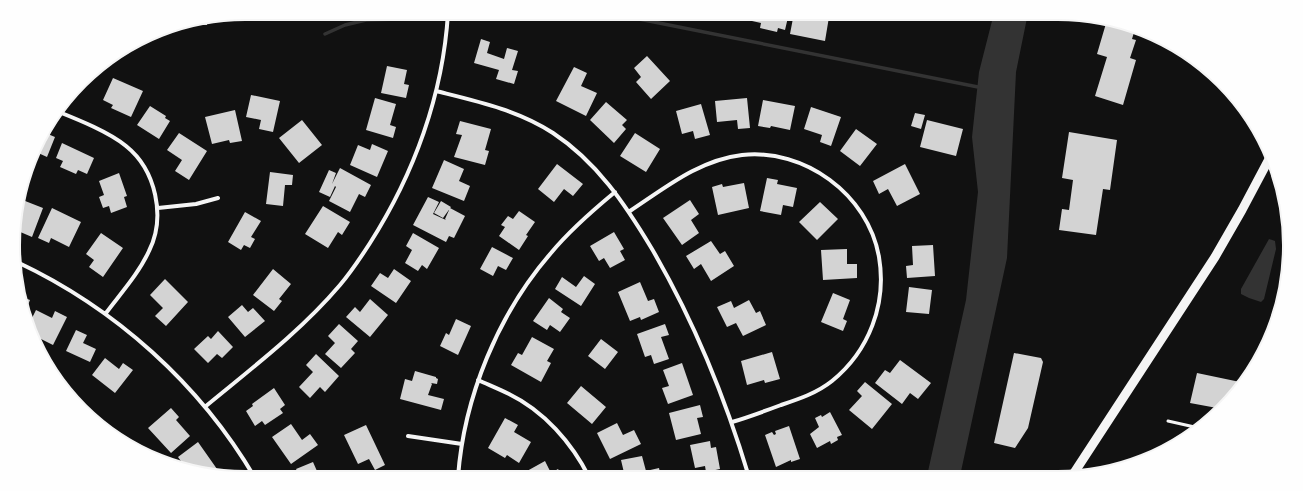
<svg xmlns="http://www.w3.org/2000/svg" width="1303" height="491" viewBox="0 0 1303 491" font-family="'Work Sans',sans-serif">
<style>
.water{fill:#333}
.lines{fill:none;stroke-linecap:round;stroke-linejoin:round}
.stream{stroke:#333;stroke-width:3.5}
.building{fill:#d3d3d3}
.service{stroke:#f5f5f5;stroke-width:3}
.minor{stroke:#f5f5f5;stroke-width:4}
.primary{stroke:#f5f5f5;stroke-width:9}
.rim{fill:none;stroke:#f5f5f5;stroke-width:2}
</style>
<rect width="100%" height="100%" fill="#111"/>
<path class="water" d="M994,13H1028L1016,72L1007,258L960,476H927L966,300L978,192L972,137L979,72Z
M1269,239L1275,241L1276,249L1264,299L1261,302L1249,298L1241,294V289Z"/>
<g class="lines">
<path class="stream" d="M573,13L612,15L639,19L978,87
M325,34L345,25L366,20L434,18"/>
</g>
<path class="building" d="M721,13H739V17Z
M754,13H789L785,30L778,28L777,32L760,28L761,23L752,21Z
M794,13H821V15L829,17L825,41L790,34Z
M233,15V18L223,21L222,17Z
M207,19V25H201V20Z
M1107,20L1118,21L1135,29L1132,39L1136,40L1130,58L1136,60L1123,105L1095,96L1107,57L1097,54Z
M481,39L490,42L487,53L504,59L507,48L518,51L512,70L518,71L514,84L496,79L499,70L474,63Z
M647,56L670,81L651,99L636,82L641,77L634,68Z
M387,66L407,70L404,84L409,85L406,98L381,93Z
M574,67L587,73L581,86L597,93L586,116L556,101Z
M113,78L143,91L131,117L111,108L113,105L103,100Z
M251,95L280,101L273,132L259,129L261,120L246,117Z
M375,98L396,104L390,125L396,127L393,138L366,130Z
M747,98L750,128L738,129L737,120L717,122L715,101Z
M763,100L795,106L790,130L771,126L770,128L758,126Z
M606,102L627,120L622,125L626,129L614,143L590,120Z
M701,104L710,135L695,139L693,131L682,134L676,111Z
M150,106L166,116L165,118L170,121L159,139L137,125Z
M811,107L841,117L831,146L820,142L822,135L804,129Z
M235,110L242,141L230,143L229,140L212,144L205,117Z
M915,113L925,115L921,129L911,126Z
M302,120L322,145L299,163L279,138Z
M927,120L963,129L956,156L920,147Z
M460,121L491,129L485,150L489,151L485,165L454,157L462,135L456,134Z
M856,129L877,144L860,166L840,151Z
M43,132L55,137L47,157L36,152Z
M1069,132L1117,140L1110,190L1103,189L1096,235L1059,230L1062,209L1069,210L1073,180L1062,178Z
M179,133L207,151L189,180L175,171L182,160L167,150Z
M635,133L660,149L646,172L620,156Z
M62,143L94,158L87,174L78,170L76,174L60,167L63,161L56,158Z
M372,144L388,151L377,177L350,165L358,145L370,150Z
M444,160L464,169L459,181L470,186L464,201L432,188Z
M557,164L583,184L573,196L564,189L554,202L538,189Z
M905,164L920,194L897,206L888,189L879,194L873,181Z
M340,168L371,185L365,197L359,194L350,212L329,201L336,187L335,186L330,197L319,192L329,170L336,173L332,184Z
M270,172L293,175L292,185H285L283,206L266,204Z
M119,173L127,196L124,197L127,207L111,213L109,206L103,208L99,197L104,195L99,181Z
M767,178L778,180L777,184L797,188L793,207L783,205L781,215L760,211Z
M744,183L749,208L718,215L712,187L722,184L723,187Z
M428,197L439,202L433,214L446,220L445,219L450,208L465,216L454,238L449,236L446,242L413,225Z
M20,199L43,208L32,237L18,231L20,226L15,225V215Z
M690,200L699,214L691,220L699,233L682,245L663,218Z
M441,201L451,207L443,218L434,213Z
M820,202L838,219L817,240L799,222Z
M323,206L350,222L342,235L338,232L328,248L305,234Z
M52,208L81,222L69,247L51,238L49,243L38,238Z
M519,211L535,222L526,235L528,236L519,250L499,236L505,227L501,225L508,216L513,219Z
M245,212L261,221L251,237L255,239L250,248L244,245L241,250L228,242Z
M614,232L624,249L620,251L625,260L610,268L604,258L599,261L590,246Z
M101,233L123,248L103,277L89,267L94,260L86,254Z
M413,233L439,248L427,269L422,265L418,271L405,263L412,250L406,246Z
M711,241L720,254L725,251L734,266L711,281L701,264L694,269L686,256Z
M933,245L935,276L907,278L906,266L913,265L912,246Z
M492,247L513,258L506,270L498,266L493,276L480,269Z
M847,249V264H857V278L823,280L821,250Z
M273,269L291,284L279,299L282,301L274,311L253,295Z
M394,269L411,281L396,303L371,286L380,273L388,278Z
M584,276L595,284L581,306L555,289L562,277L576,287Z
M165,279L188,302L166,326L155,316L163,308L150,295Z
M640,282L648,301L654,299L659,312L641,320L640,317L630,321L618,292Z
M909,287L932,290L929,314L906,312Z
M833,293L850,300L843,319L847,321L843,331L821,322Z
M19,296L30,300L26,310Z
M549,298L563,309L561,312L570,318L560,332L550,325L547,330L533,321Z
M370,299L388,315L370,337L346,317L355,307L360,312Z
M749,300L756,313L760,311L766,325L743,336L736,323L727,327L717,307L731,301L734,308Z
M242,305L248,312L253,308L265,321L245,337L228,317Z
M36,310L52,318L55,311L67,317L53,345L37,337L30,322Z
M456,319L471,326L458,355L440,346L446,333L449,335Z
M339,324L358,341L351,349L355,353L341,368L325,354L335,343L328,336Z
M665,324L669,335L661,337L669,359L654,364L651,355L645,357L637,334Z
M76,330L87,335L83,343L96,349L90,362L66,351Z
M218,331L233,347L222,358L217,354L208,363L194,349L208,336L211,339Z
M532,337L554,349L547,361L551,363L541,382L511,365L518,353L522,355Z
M601,339L618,352L605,369L588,356Z
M772,352L780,379L765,383L764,380L747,385L741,361Z
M1014,353L1041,358L1043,362L1028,428L1015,448L994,443Z
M316,354L339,376L325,392L320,387L310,398L299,387L313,372L306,365Z
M105,358L119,369L123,363L133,370L115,393L92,375Z
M900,360L931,383L918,399L910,393L902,404L875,383L885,370L890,373Z
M682,363L693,395L668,404L662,388L669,386L663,370Z
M415,371L436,377V378L438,379L437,384L431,383L432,384L428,395L444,399L441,410L400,399L405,379L412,381Z
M1197,373L1240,382L1239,387L1216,414L1217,408L1190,403Z
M865,382L892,404L872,429L849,410L862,396L857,391Z
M581,386L606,407L592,424L567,403Z
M274,388L285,405L280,409L283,413L265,425L262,421L255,426L246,411L253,406L252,404Z
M700,405L703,417L697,418L701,434L676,440L669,413Z
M171,408L179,417L176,420L190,436L171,453L148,428Z
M830,412L842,435L837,437L838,440L831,444L830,441L817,448L810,434L819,427L815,418L821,415L822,417Z
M505,418L518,425L514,432L531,442L519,463L507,455L505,458L488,448Z
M617,423L623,435L634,430L641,444L610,459L597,433Z
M291,424L302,440L310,434L318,445L291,464L272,437Z
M366,425L385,465L375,470L369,459L358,464L344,435Z
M789,426L800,459L791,462V460L776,467L765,435L772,432L774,435L776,434L775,431Z
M710,441L711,448L716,447L720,469L706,472L705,466L695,468L690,445Z
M198,442L217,469L210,473L185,470L179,467L183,464L178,457Z
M642,456L646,471L659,468L661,477H625L621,460Z
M545,461L551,473L558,469L563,477H531L527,471Z
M313,462L320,478H300L296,469Z"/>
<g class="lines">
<path class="service" d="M1168,421L1199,428"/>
<path class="minor" d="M436,91C476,101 518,110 553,133C597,162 625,204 652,249C694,321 725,397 749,477
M59,112C79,120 109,132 126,146C156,170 166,217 149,251C139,273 121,293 106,313
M158,208L196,204L218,198
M630,211C665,188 699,160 742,155C804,148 868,194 879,257C887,304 869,351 832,381C817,393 799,399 781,405C765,411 749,417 732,422
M17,262C115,308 200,384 255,478
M478,380C489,385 499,389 509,394C544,411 572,443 589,477
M206,406C252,368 301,331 340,285C351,272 361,257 370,243C414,174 443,95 448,13
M408,436L462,444
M458,477C464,397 498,314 551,253C570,230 592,211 615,192"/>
<path class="primary" d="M1072,476L1215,257L1242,210L1269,159"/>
</g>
<path d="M0 0H1303V491H0ZM245 20H1058A225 225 0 0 1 1283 245V246A225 225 0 0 1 1058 471H245A225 225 0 0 1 20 246V245A225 225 0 0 1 245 20Z" fill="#fefefe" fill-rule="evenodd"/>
<path class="rim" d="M245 20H1058A225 225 0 0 1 1283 245V246A225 225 0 0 1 1058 471H245A225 225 0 0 1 20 246V245A225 225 0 0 1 245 20Z"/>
</svg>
